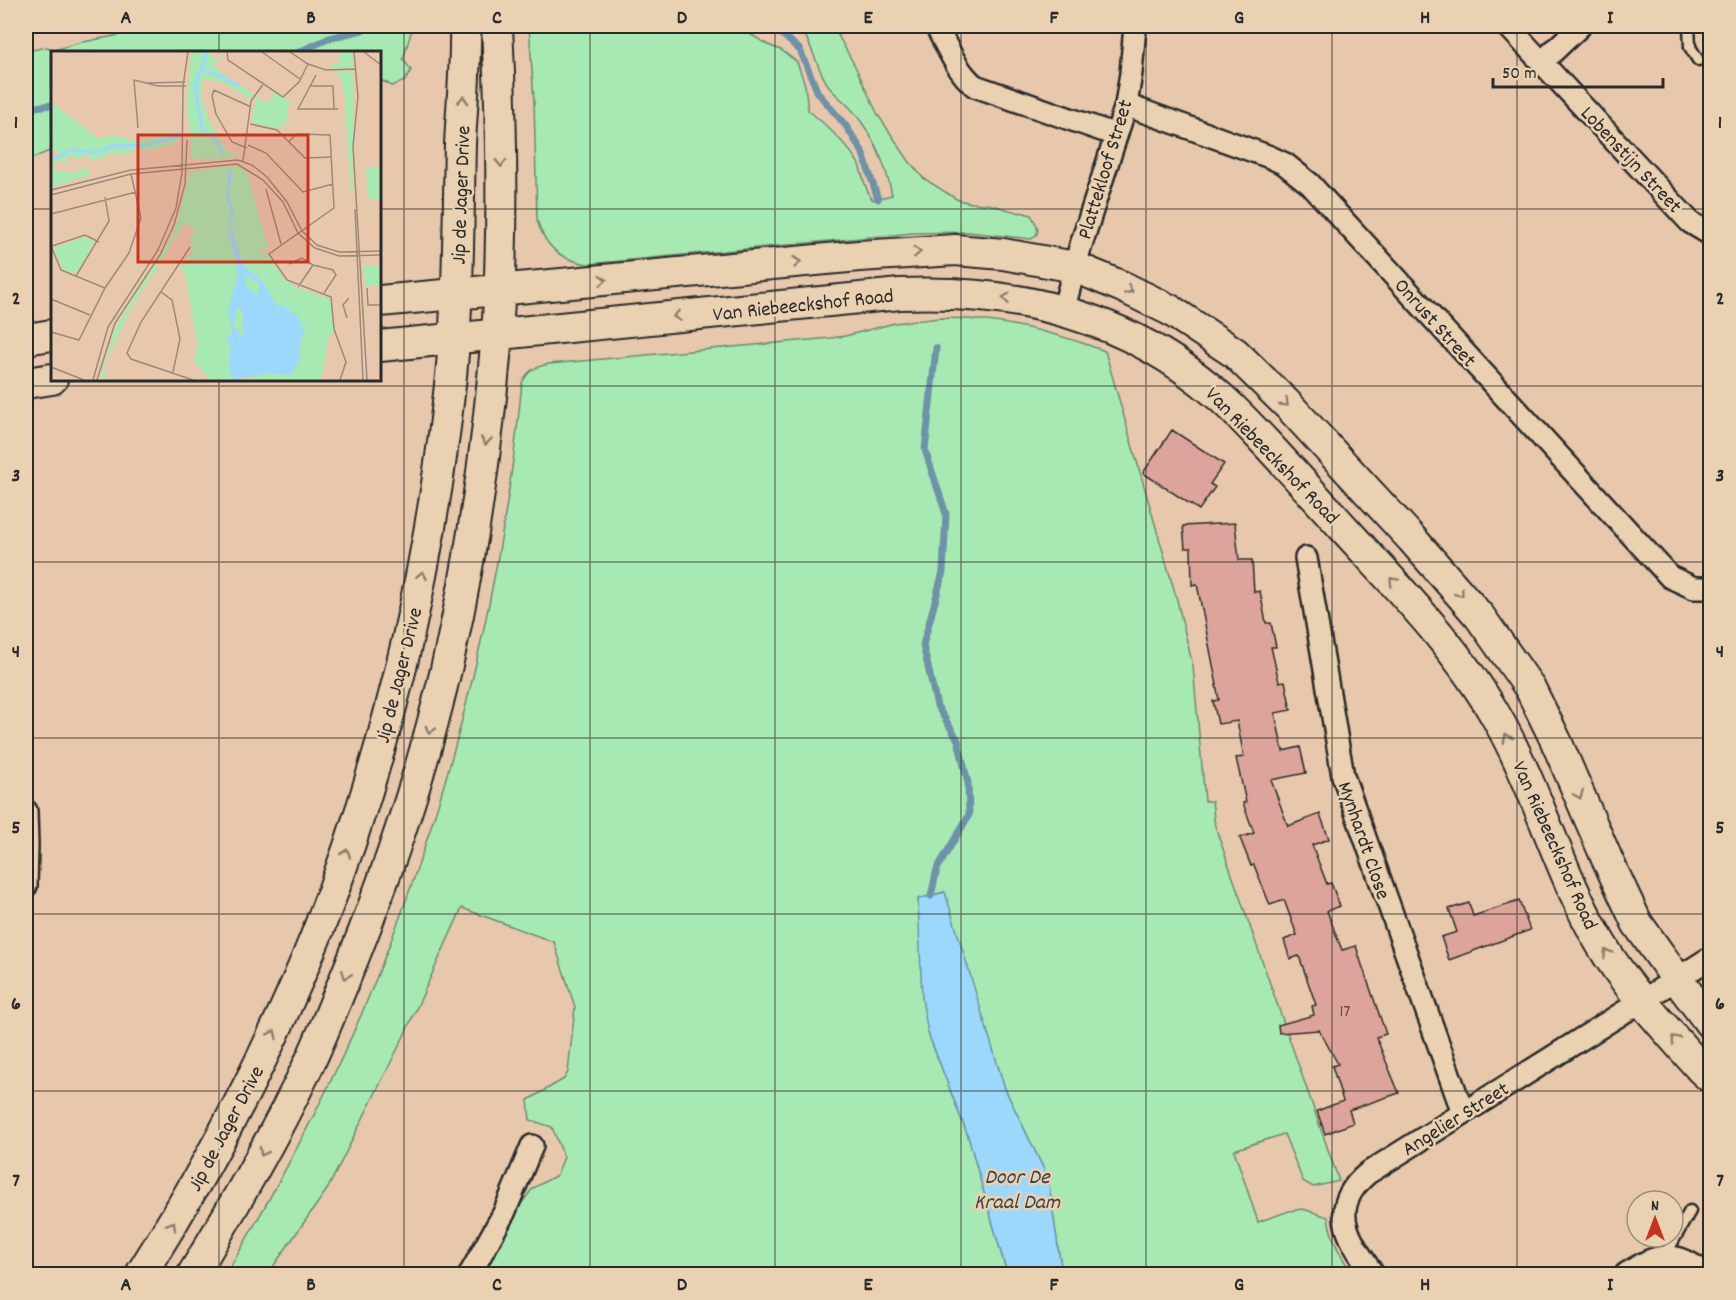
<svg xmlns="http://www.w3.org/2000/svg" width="1736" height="1300" viewBox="0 0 1736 1300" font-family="Dekko,sans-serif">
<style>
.green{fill:#a7e9b3;stroke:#698a6f;stroke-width:1.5}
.water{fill:#9bd8fc;stroke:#6e93a8;stroke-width:1.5}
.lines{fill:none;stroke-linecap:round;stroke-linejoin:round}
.stream{stroke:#6e93a8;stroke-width:7}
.building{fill:#dda49b;stroke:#2b2b2b;stroke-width:1.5}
.lane-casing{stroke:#2b2b2b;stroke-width:15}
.street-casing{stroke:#2b2b2b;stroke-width:26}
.secondary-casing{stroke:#2b2b2b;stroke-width:34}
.lane{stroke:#e9d1b1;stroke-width:10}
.street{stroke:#e9d1b1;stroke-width:21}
.secondary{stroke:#e9d1b1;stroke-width:30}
.oneway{stroke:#8a7e6e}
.grid{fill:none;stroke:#2b2b2b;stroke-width:1.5;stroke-opacity:0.55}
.labels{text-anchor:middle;stroke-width:5;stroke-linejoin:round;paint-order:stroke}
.number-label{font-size:18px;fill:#584947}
.street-label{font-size:21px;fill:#2b2b2b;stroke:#e9d1b1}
.water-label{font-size:22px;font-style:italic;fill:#3c454a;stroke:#e9d1b1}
.inset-river{fill:none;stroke:#9bd8fc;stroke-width:3}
.inset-road{fill:none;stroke:#9c8979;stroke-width:1.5}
.view{fill:#c8321e;fill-opacity:0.15;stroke:#c8321e;stroke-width:3}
.inset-edge{fill:none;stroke:#2b2b2b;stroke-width:3}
.neatline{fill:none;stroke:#2b2b2b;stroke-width:2}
.grid-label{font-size:20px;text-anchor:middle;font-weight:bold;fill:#2b2b2b}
</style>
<rect width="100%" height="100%" fill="#e7c8ad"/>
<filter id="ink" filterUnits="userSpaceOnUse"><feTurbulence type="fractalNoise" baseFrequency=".0167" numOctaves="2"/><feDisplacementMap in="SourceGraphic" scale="12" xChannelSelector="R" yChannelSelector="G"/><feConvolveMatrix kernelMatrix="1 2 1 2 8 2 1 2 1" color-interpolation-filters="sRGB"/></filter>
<g filter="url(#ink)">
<path class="green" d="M166,26H413L403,59L411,70L405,81L392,86L383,81L380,83V52H52V150L33,158L26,152V51L47,47L54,50L78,43Z
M529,26H737L768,45L781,50L797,62L805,85L808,110C823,122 852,149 859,165C864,177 864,190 873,200L892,195C886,165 873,135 853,111C846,103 837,96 830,88C816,69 813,44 799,26H833L855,66L878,115L909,161L923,178L958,200L972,203L988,204L1020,213L1021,212L1031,215C1036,223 1043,233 1031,239L968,232L913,233L588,264C560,260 545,247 537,220L534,101Z
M940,318C997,318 1052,331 1105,351L1177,600L1193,666L1205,801H1212L1215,826L1339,1181L1313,1187L1303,1181L1284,1134L1234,1150L1258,1222L1289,1211L1303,1209L1328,1217C1331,1239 1340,1256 1353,1274H1062L1048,1178L1005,1089L944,892L918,899L928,1033L968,1136L1006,1270L1004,1274H483L521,1204L533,1188L557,1175L564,1157L552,1127L530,1120L528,1100L564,1079L568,1072L575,1007L554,942L462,908L403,1038L328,1188L268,1274H226C277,1188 325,1100 364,1008C448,809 501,599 522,383C528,370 535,367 549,364L831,338L845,336L895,323Z"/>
<path class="water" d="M945,892L1005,1089L1048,1178L1062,1274H1004L1006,1270L968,1136L928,1033L922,999L918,899Z"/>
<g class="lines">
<path class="stream" d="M769,26L776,29L800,50L818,93L846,126L862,151L878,199
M299,52L330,38L378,26
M26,108L52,105
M931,896L937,869L969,815L968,783L958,740L937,706L923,645L943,572L946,514L925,450L936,348"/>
</g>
<path class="building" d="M1172,430L1224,464L1210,484L1215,487L1199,510L1143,473Z
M1235,523L1239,560H1252L1254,592L1260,591L1266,623H1271L1276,647H1271L1279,682L1285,681L1291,710L1275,713L1283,751L1300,747L1306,773L1271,780L1288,826L1320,814L1329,839L1312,845L1327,884L1331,883L1340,906L1327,911L1342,950L1356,946L1361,962L1386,1034L1376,1037L1399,1093L1349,1110L1353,1123L1325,1134L1317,1111L1343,1101L1332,1066L1338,1064L1319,1030L1279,1033L1278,1025L1314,1015L1312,1006L1316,1005L1299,956L1290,959L1284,940L1297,935L1284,900L1270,905L1254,865L1251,866L1240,838L1254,833L1243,803L1246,802L1236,758L1244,757L1237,721L1218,724L1213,701L1219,700L1216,685H1217L1197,584L1192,585L1191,548H1185L1183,526Z
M1519,901L1530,930L1449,960L1441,937L1457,932L1449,909L1469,903L1473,916Z"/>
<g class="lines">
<defs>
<path id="lane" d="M1689,26L1690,47L1698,60
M1664,1257L1690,1211"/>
<path id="street" d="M936,26C947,46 957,72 975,86L1116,135
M1508,26L1690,222L1710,234
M1542,62L1580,26
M1126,105L1270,157L1285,164L1310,184L1670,577L1694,588H1710
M1063,311L1080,248L1126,105L1131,73L1135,26
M1306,558L1343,776L1463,1113
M26,811L27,845L26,886
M470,1274L504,1213L532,1146
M1373,1274C1349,1239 1326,1208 1368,1173L1710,958
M1626,1274C1660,1252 1672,1250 1707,1274"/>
<path id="secondary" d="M380,301L859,256L955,250L1003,254L1075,267L1123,287L1170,310L1235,353L1289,406L1412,539L1480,617L1530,688L1556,741L1607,859L1637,923L1677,979L1710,1023
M26,339L52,335
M380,346L900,294C1019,289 1128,316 1219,396C1235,410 1250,426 1265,442C1293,472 1321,503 1349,534C1402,592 1458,649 1497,718C1538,790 1559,873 1601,944C1627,988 1667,1030 1701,1069L1710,1077
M26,383L52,379
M141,1274C209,1166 269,1054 316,936C385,762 428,579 449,394C459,311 458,227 460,144C462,104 466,65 465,26
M193,1274C233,1207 273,1139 307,1068C324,1032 338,995 353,959C383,884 410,807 431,729C466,600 486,467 497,334C504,231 502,128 497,26"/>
</defs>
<use href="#lane" class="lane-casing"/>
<use href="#street" class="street-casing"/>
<use href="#secondary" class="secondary-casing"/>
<use href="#lane" class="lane"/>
<use href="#street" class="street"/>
<use href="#secondary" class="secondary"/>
</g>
<defs><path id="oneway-chevron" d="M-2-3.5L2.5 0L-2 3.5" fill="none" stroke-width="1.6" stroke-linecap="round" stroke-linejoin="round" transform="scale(1.5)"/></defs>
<g class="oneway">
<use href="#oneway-chevron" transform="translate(463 100) rotate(-87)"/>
<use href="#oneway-chevron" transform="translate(501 163) rotate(89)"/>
<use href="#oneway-chevron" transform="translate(917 252) rotate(-3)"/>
<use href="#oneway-chevron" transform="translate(797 262) rotate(-6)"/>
<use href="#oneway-chevron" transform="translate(603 280) rotate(-5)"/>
<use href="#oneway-chevron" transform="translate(1129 290) rotate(24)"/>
<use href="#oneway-chevron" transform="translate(1006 298) rotate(-172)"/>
<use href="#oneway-chevron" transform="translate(677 316) rotate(174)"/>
<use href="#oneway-chevron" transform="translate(1285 403) rotate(45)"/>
<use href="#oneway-chevron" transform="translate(486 441) rotate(97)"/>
<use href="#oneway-chevron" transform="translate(422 575) rotate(-78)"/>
<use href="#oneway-chevron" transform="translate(1393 581) rotate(-133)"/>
<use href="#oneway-chevron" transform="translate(1460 593) rotate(50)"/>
<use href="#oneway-chevron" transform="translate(430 730) rotate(105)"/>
<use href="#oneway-chevron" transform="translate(1507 738) rotate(-117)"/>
<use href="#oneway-chevron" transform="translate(1579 795) rotate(67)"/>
<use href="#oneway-chevron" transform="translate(346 853) rotate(-71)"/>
<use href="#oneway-chevron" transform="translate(1607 953) rotate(-125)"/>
<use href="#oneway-chevron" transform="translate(346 975) rotate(112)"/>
<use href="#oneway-chevron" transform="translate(273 1034) rotate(-65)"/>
<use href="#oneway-chevron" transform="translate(1675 1039) rotate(-131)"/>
<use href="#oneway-chevron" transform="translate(263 1152) rotate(119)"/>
<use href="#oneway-chevron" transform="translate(172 1225) rotate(-59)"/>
</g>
</g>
<path class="grid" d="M219,26V52M404,26V1274M590,26V1274M775,26V1274M961,26V1274M1146,26V1274M1332,26V1274M1517,26V1274M26,209H52M380,209H1710M219,380V1274M26,386H1710M26,562H1710M26,738H1710M26,914H1710M26,1091H1710"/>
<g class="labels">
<g class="number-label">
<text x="1345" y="1016">17</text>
</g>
<g class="street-label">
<text transform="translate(1632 159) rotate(47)" y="7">Lobenstijn Street</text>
<text transform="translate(1104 169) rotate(-73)" y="7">Plattekloof Street</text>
<text transform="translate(460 195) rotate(-88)" y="7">Jip de Jager Drive</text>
<text transform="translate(803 304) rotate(-6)" y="7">Van Riebeeckshof Road</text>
<text transform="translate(1436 322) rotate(48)" y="7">Onrust Street</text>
<text transform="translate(1273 455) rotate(46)" y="7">Van Riebeeckshof Road</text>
<text transform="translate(398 675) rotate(-76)" y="7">Jip de Jager Drive</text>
<text transform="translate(1365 840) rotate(71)" y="7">Mynhardt Close</text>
<text transform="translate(1556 845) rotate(66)" y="7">Van Riebeeckshof Road</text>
<text transform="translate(1455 1118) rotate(-32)" y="7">Angelier Street</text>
<text transform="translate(225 1128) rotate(-62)" y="7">Jip de Jager Drive</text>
</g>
<g class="water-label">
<text x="1017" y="1183">Door De<tspan x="1017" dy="25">Kraal Dam</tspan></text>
</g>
</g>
<g transform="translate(51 51)">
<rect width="330" height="330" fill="#e7c8ad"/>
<path d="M140,1H162L160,9L174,5L163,13L169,21L203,43L198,47L173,32L152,27L150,46L159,72L177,101L188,107L141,108L136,53ZM289,1H301L302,17L279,19L281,13L288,12ZM286,21H303L301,163L293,38ZM224,42L238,49L236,70L227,78L201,71L205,44L216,53ZM0,51L48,88L59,84L87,90L124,82L128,83L127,91L106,98L91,100L87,96L78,102L63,104L61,100L54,107L41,109L35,106L38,101L27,108L18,105L14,113L11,110L0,113L7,105L6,99L0,100ZM179,115L195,118L218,199L208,196L210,203H217L232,227L242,235L279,248L284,283H278L270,329H193L216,322L236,324L251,291L250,276L247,266L231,254L226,256L212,231L192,214L180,172L177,182L185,208L186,227L177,259L181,283L178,318L183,329H160L143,311L146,292L134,222L129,217L142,199L139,191L143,182L141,176L133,173L79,260L54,312L55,329H50V325L64,277L123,182L139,121ZM330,116V149H323L317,146L315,117ZM33,117L41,123L0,137V119L21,122ZM33,186L44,190L25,222L12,219L3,197ZM313,214H330V233L314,236ZM194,223L209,233L206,245L195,235ZM186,257L191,258L193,286L182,274Z" fill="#a7e9b3"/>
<path d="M179,171L192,214L212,231L226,255L231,254L247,266L254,282L250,285L248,309L240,324L216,322L183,329L178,319L180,296L176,289L181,282L177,259L186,227L185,208L177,181ZM194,223L209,233L206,245L195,235ZM186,257L191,258L193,286L182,274Z" fill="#9bd8fc" fill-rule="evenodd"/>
<path class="inset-river" d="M156,1L144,35L151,79L165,89L173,104M151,17L189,35M0,109L20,99L46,102L59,95L94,94L130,85M178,171L182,164L177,147L179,118"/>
<path class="inset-road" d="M176,1L177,9L232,46L248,31L257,13M211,1L249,28M239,1L257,13L275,19L305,18M303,1L307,46L302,95L316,329M313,1L330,14M265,24L247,58H287M97,32L134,31M260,35H282L283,58M161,45L165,63L181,91L196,97M161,45L163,39L200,56M199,73L226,79L254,107L281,106M87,77L83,29L107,35H135M238,90L246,83L279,84L283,157L218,203L236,229L280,246L283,278L295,311L289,329M197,94L215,102L252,141L282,133M192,110L200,50L213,32M215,138L230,193M0,139L80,119L187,109L201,114L216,126L236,151L251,180L266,194L288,201L330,200M0,144L80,123L186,113L212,129L232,151L247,182L264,197L288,205L330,204M304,158L312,329M0,163L85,141M0,195L10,219L54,237M1,195L34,184L48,191M139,196L90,271L76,302L80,308L142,329M238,213L251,207L262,214L282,219L285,224L273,242M25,225L58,170L54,146M247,236L262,214M316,237L317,254H330M110,241L121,249L129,288L122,321M0,248L39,264M296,267L292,254L298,247M0,281L28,289L54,237L78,202L90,167L80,123M0,316L33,329M42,329L57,276L107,199L125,157L131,122L132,35L137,1M46,329L64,272L109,204L123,174L134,133L136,89"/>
<path class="view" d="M87,84H257V211H87Z"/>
<rect width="330" height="330" class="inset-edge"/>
</g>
<rect width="1736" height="1300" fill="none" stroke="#e9d1b1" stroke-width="66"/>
<g transform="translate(1655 1219)"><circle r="28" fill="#e9d1b1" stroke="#9d8f7b" stroke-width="1.5"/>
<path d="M0-4.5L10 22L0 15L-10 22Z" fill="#c8321e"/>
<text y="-9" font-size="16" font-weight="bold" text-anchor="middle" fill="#2b2b2b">N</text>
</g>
<path d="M1493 78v9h170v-9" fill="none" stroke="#2b2b2b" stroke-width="3"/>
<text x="1502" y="78" font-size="18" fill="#2b2b2b" stroke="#e9d1b1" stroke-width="4.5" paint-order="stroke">50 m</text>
<rect x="33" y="33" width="1670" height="1234" class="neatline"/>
<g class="grid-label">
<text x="126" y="23">A</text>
<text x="311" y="23">B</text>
<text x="497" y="23">C</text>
<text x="682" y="23">D</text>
<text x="868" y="23">E</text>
<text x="1054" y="23">F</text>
<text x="1239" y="23">G</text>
<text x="1425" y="23">H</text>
<text x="1610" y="23">I</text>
<text x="16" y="128">1</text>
<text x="1720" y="128">1</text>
<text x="16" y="304">2</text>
<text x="1720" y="304">2</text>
<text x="16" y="481">3</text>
<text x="1720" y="481">3</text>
<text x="16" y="657">4</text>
<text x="1720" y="657">4</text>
<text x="16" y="833">5</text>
<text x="1720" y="833">5</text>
<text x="16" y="1009">6</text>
<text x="1720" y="1009">6</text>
<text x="16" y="1186">7</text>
<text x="1720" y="1186">7</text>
<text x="126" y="1290">A</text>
<text x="311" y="1290">B</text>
<text x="497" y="1290">C</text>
<text x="682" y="1290">D</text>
<text x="868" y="1290">E</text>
<text x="1054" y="1290">F</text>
<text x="1239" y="1290">G</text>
<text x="1425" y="1290">H</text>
<text x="1610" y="1290">I</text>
</g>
</svg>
